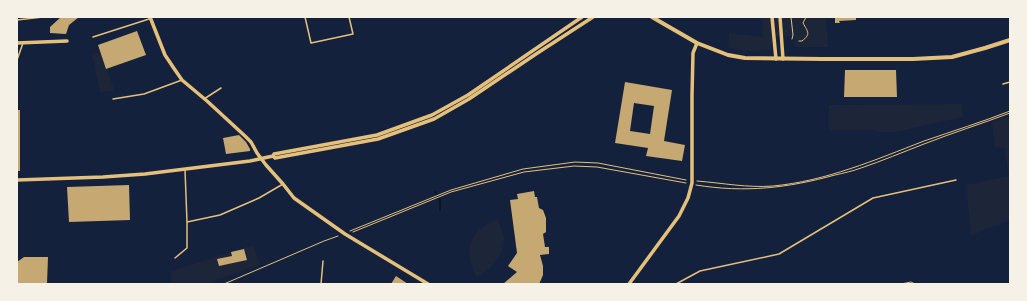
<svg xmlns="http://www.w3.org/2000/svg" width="1027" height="301" viewBox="0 0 1027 301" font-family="'Asap Condensed',sans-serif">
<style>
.green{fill:#1d2539}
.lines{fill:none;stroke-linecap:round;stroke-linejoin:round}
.stream{stroke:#0b132b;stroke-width:2}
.building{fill:#c6a872;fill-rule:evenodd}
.path{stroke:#e5c07b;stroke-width:1}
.service{stroke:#e5c07b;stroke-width:1.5}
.minor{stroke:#e5c07b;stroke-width:3.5}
.tertiary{stroke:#e5c07b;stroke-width:4}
</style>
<rect width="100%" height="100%" fill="#14213d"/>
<path class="green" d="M762,17H826L828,47H795L794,36H773L772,50L744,51L728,47L729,33L763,37Z
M100,52L115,91L100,92L92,54Z
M962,104L963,117L895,132H876L875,130H829V105Z
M1007,117L1010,119V220L983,230L971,236L966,185L1009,176L1004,148L995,147L992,123Z
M498,219L504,238L501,254L490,268L477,277C474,272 471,265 470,259C466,239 481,225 498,219Z
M253,245L260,264L206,284H171L172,271Z"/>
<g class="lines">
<path class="stream" d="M435,192L440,200V210"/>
</g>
<path class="building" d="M61,17H79L69,25L66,34L50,33V27Z
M835,17H856V20L839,21L840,23H835Z
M137,31L146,55L106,69L98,45Z
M845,70H896L897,97H844Z
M625,82L672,90L664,141L685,145L682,161L646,156L648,148L615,143ZM634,103L654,106L650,134L630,131Z
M17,110H20V171H17Z
M239,135L246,142L250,149V151L226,154L223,138Z
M129,185L130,220L69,222L67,187Z
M534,191L535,197H537L539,208L543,210L546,218V232L543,234L545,247H549V254L540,255L543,266V275L540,282L539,284H503L517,272L508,266L517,253L510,200L518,199L517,194Z
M244,249L247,260L219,266L217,259L232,256L231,252Z
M24,257H48L47,284H17V262Z
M396,276L408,284H391Z"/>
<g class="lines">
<path class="path" d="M791,17L793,35L792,39
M799,41H802C811,34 808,32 803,23L806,17
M697,181C723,183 747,188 773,186C826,181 875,160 924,141C953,131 982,122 1010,111
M696,185C745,193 788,188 835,175C844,173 853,171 861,168C882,161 903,152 924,144C952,133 981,124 1010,113
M350,231L451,190L523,169L575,162L598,163L686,180
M353,232L451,192L524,172L574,166L597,167L686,183
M224,284L324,241L338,236
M901,284L911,282L915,284"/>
<path class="service" d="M305,17L311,43L353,34L349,17
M17,20L43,17
M93,37L149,19
M17,60L23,43
M1003,84L1010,82
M113,99L144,94L182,80
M204,99L221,88
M187,222L220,215L259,198L283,184
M175,258L187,248V222L185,170
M321,284L323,261
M676,284L700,271L779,254L873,198L956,180"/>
<path class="minor" d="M150,17L165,55L173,67L182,80L207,101L245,136L251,142L257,153L266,165L283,184L294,198L345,234L428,284
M772,17L776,59
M780,17L783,59
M17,43L67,41
M273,156L275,158L378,139L434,119L469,99L536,54L593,17
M17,180L103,177L145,174L250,161L273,156L274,154L377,135L432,115L468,95L582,17
M629,284L679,216L688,198L692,183V95L693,53L697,43"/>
<path class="tertiary" d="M652,17L664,24L697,43L728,55L745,58L822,59H913L952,57L985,48L1010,40"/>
</g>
<rect width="1027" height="301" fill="none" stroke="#f6f1e7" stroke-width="36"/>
</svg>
